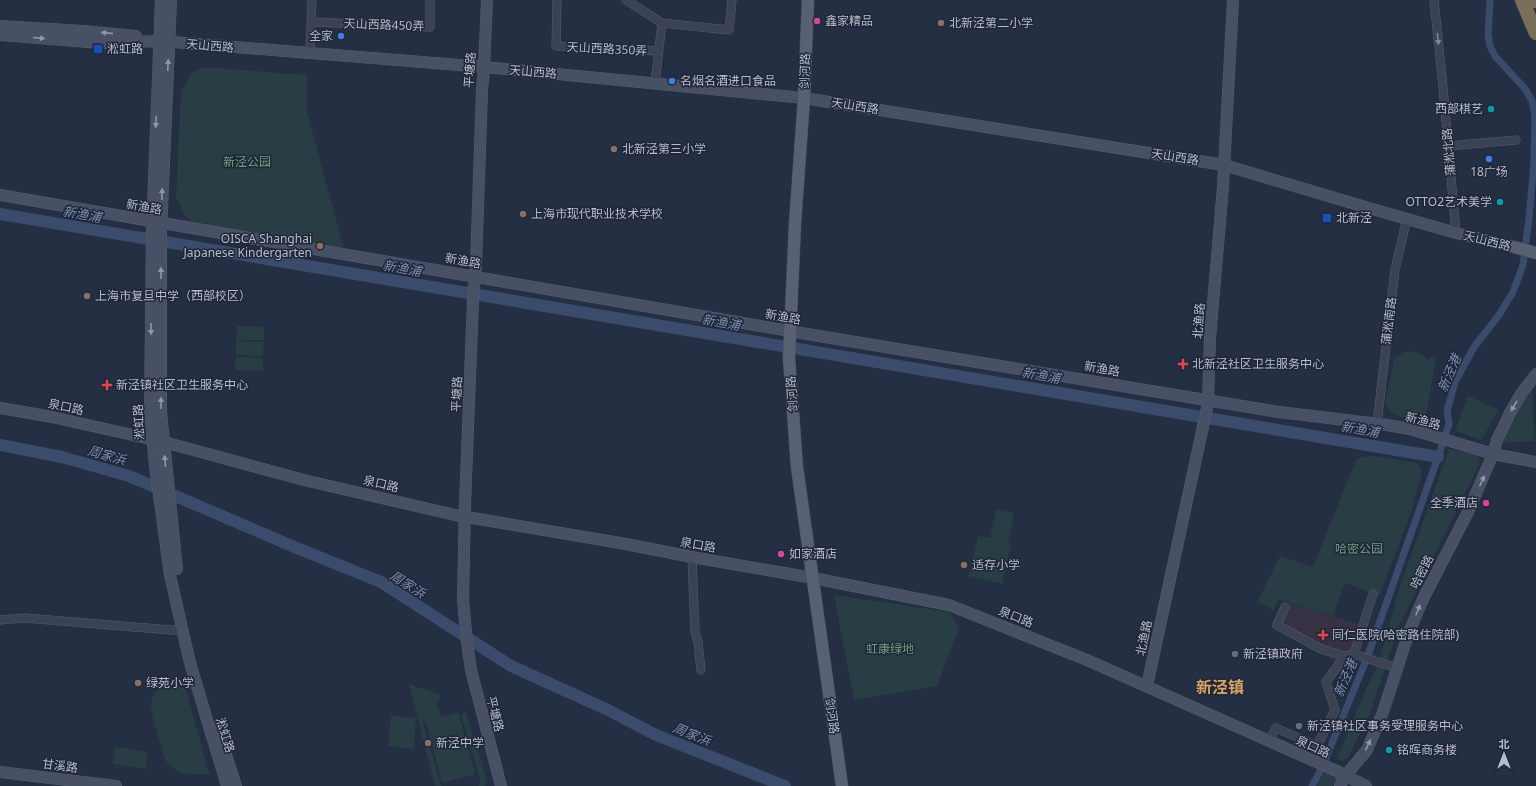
<svg xmlns="http://www.w3.org/2000/svg" width="1536" height="786" viewBox="0 0 1536 786" font-family="'Noto Sans','Noto Sans SC',sans-serif">
<style>
.medical{fill:#363243}
.green{fill:#283e44}
.lines{fill:none;stroke-linecap:round;stroke-linejoin:round}
.canal{stroke:#3a4b6c;stroke-width:7}
.river{stroke:#3a4b6c;stroke-width:12}
.street-casing{stroke:#555d6d;stroke-width:9}
.secondary-casing{stroke:#555d6d;stroke-width:12}
.primary-casing{stroke:#444b5c;stroke-width:13}
.highway-casing{stroke:#424a5a;stroke-width:15}
.street{stroke:#3a4253;stroke-width:8}
.secondary{stroke:#485066;stroke-width:11}
.primary{stroke:#586173;stroke-width:12}
.highway{stroke:#796f57;stroke-width:14}
.oneway{fill:#9097a8}
.oneway2{fill:#7f8696}
.hotel-dot{fill:#d1479c;stroke:#1f2738;stroke-width:1.5}
.education-dot{fill:#8d6e63;stroke:#1f2738;stroke-width:1.5}
.shop-dot{fill:#3f7fe0;stroke:#1f2738;stroke-width:1.5}
.transit-dot{fill:#1a4fb4;stroke:#1f2738;stroke-width:1.5}
.culture-dot{fill:#0f9aa8;stroke:#1f2738;stroke-width:1.5}
.health-dot{fill:#e0444e;stroke:#1f2738;stroke-width:1.5}
.service-dot{fill:#5c6f8a;stroke:#1f2738;stroke-width:1.5}
.labels{text-anchor:middle;stroke-width:3;stroke-linejoin:round;paint-order:stroke}
.poi-label{font-size:12px;fill:#b7bdcc;stroke:#1f2738;text-anchor:start}
.street-label{font-size:12px;fill:#b7bdcc;stroke:#1f2738}
.park-label{font-size:12px;fill:#6d9e7d;stroke:#1f2738}
.water-label{font-size:13px;font-style:italic;fill:#7d8fb4;stroke:#1f2738}
.district-label{font-size:16px;font-weight:bold;fill:#daa364;stroke:#1f2738}
</style>
<rect width="100%" height="100%" fill="#252f43"/>
<path class="medical" d="M1283,601L1361,625L1354,645L1338,663L1271,625Z"/>
<path class="green" d="M203,67L307,75V112L344,249L195,223L186,217L176,198L181,92L191,74Z
M237,326L264,327V340H236Z
M236,341L264,342L263,356L236,355Z
M1410,351C1419,352 1424,355 1430,362L1431,356L1436,357L1425,422L1420,421V416C1407,420 1390,417 1385,403L1394,360L1404,352Z
M236,357L263,358V371L235,370Z
M1532,385L1534,441L1499,443Z
M1468,396L1499,410L1481,440L1455,431Z
M1449,449L1477,455L1480,463L1400,623L1370,713L1348,758L1342,761L1337,758L1367,687L1379,663L1400,586Z
M1375,456L1418,463L1422,472L1411,513L1379,596L1345,583L1333,616L1278,599L1273,611L1258,601L1280,556L1313,567L1356,460L1361,457Z
M996,510L1014,513L1008,542L1011,543L1002,584L969,576L978,536L990,538Z
M834,595L949,612L959,627L937,686L854,700Z
M409,684L441,695L437,705L441,716L430,720L458,712L475,774L442,783L426,721L423,722L441,786H435Z
M170,685L177,686L186,689L209,774C192,776 175,775 165,759C162,749 159,739 156,729C150,710 145,692 170,685Z
M466,712L487,781L485,786H479L480,780L478,772L461,714Z
M391,716L416,718L414,749L388,746Z
M115,747L148,752L146,769L113,764Z
M1326,771L1338,778L1333,786H1317Z"/>
<g class="lines">
<path class="canal" d="M1312,786L1321,770L1367,658L1438,457L1449,424L1447,411L1455,382L1474,347L1499,315L1513,292L1523,265L1529,219L1534,162L1535,116L1532,101L1526,90L1495,56L1490,46L1488,35L1490,0"/>
<path class="river" d="M0,214L1438,457
M0,445L62,457L129,476L292,546L381,582L511,666L608,710L656,735L785,786"/>
<defs>
<path id="street" d="M557,0L556,46L658,51
M626,0L662,23L729,30L732,0
M1434,0L1443,87L1456,233
M312,22L430,27V0
M310,54L312,0
M655,83L662,23
M1448,146L1516,140
M1377,424L1395,270L1407,218
M692,557L695,632L698,642L701,670
M1285,607L1277,625L1321,649L1345,656L1354,654L1397,668
M0,620L25,618L183,631
M1354,654L1373,594
M1269,741L1276,728L1317,746L1335,710L1326,682L1345,656"/>
<path id="secondary" d="M161,0L152,232L150,411L155,466L170,575L190,663L227,786
M171,0L161,233V412L177,569
M487,0L484,67L482,90L476,265L473,300L465,504L463,600L467,642L471,670L501,786
M0,26L83,31L136,36
M0,35L101,43L160,41L484,67L804,98L1224,165L1362,206L1456,233L1514,247
M0,195L807,334L1279,412L1387,425L1410,429L1493,454L1536,462
M1208,399L1210,338L1223,187L1233,0
M0,408L52,417L164,442L304,480L455,515L626,544L692,557L813,578L949,605L1087,660L1341,773L1366,786
M1147,686L1207,408
M217,726L236,786
M0,772L116,786
M1340,786L1345,776L1367,750L1383,712L1409,632L1423,599L1468,512L1493,454L1497,440L1510,413L1521,394L1536,374"/>
<path id="primary" d="M808,0L804,98L795,224L789,358L797,467L842,786
M1514,247L1536,253"/>
<path id="highway" d="M1522,0L1536,33
M1536,0V1"/>
</defs>
<use href="#street" class="street-casing"/>
<use href="#secondary" class="secondary-casing"/>
<use href="#primary" class="primary-casing"/>
<use href="#highway" class="highway-casing"/>
<use href="#street" class="street"/>
<use href="#secondary" class="secondary"/>
<use href="#primary" class="primary"/>
<use href="#highway" class="highway"/>
</g>
<defs><path id="oneway-solid" d="M-6-.8H1V-3.2L6.5 0L1 3.2V.8H-6Z"/></defs>
<g class="oneway">
<use href="#oneway-solid" transform="translate(107 33) rotate(-174)"/>
<use href="#oneway-solid" transform="translate(39 38) rotate(5)"/>
<use href="#oneway-solid" transform="translate(168 65) rotate(-88)"/>
<use href="#oneway-solid" transform="translate(156 122) rotate(93)"/>
<use href="#oneway-solid" transform="translate(162 194) rotate(-88)"/>
<use href="#oneway-solid" transform="translate(161 273) rotate(-90)"/>
<use href="#oneway-solid" transform="translate(151 329) rotate(90)"/>
<use href="#oneway-solid" transform="translate(161 403) rotate(-90)"/>
<use href="#oneway-solid" transform="translate(1514 406) rotate(120)"/>
<use href="#oneway-solid" transform="translate(165 461) rotate(-95)"/>
<use href="#oneway-solid" transform="translate(1482 481) rotate(-66)"/>
<use href="#oneway-solid" transform="translate(1418 610) rotate(-68)"/>
<use href="#oneway-solid" transform="translate(1368 745) rotate(-65)"/>
</g>
<use class="oneway2" href="#oneway-solid" transform="translate(1438 39) rotate(84)"/>
<g class="hotel-dot">
<circle cx="817" cy="21" r="4"/>
<circle cx="1486" cy="503" r="4"/>
<circle cx="781" cy="554" r="4"/>
</g>
<g class="education-dot">
<circle cx="941" cy="23" r="4"/>
<circle cx="614" cy="149" r="4"/>
<circle cx="523" cy="214" r="4"/>
<circle cx="320" cy="246" r="4"/>
<circle cx="87" cy="296" r="4"/>
<circle cx="964" cy="565" r="4"/>
<circle cx="138" cy="683" r="4"/>
<circle cx="428" cy="743" r="4"/>
</g>
<g class="shop-dot">
<circle cx="341" cy="36" r="4"/>
<circle cx="672" cy="81" r="4"/>
<circle cx="1489" cy="159" r="4"/>
</g>
<g class="transit-dot">
<rect x="93" y="44" width="10" height="10" rx="2"/>
<rect x="1322" y="213" width="10" height="10" rx="2"/>
</g>
<g class="culture-dot">
<circle cx="1491" cy="109" r="4"/>
<circle cx="1500" cy="202" r="4"/>
<circle cx="1389" cy="750" r="4"/>
</g>
<g class="health-dot">
<path d="M1181 358h4v4h4v4h-4v4h-4v-4h-4v-4h4z"/>
<path d="M105 379h4v4h4v4h-4v4h-4v-4h-4v-4h4z"/>
<path d="M1321 629h4v4h4v4h-4v4h-4v-4h-4v-4h4z"/>
</g>
<g class="service-dot">
<circle cx="1235" cy="654" r="4"/>
<circle cx="1299" cy="726" r="4"/>
</g>
<g class="labels">
<g class="poi-label">
<text x="825" y="25">鑫家精品</text>
<text x="949" y="27">北新泾第二小学</text>
<text x="333" y="40" text-anchor="end">全家</text>
<text x="107" y="53">淞虹路</text>
<text x="680" y="85">名烟名酒进口食品</text>
<text x="1483" y="113" text-anchor="end">西部棋艺</text>
<text x="622" y="153">北新泾第三小学</text>
<text x="1489" y="176" text-anchor="middle">18广场</text>
<text x="1492" y="206" text-anchor="end">OTTO2艺术美学</text>
<text x="531" y="218">上海市现代职业技术学校</text>
<text x="1336" y="222">北新泾</text>
<text x="312" y="243" text-anchor="end">OISCA Shanghai<tspan x="312" dy="14">Japanese Kindergarten</tspan></text>
<text x="95" y="300">上海市复旦中学（西部校区）</text>
<text x="1192" y="368">北新泾社区卫生服务中心</text>
<text x="116" y="389">新泾镇社区卫生服务中心</text>
<text x="1478" y="507" text-anchor="end">全季酒店</text>
<text x="789" y="558">如家酒店</text>
<text x="972" y="569">适存小学</text>
<text x="1332" y="639">同仁医院(哈密路住院部)</text>
<text x="1243" y="658">新泾镇政府</text>
<text x="146" y="687">绿苑小学</text>
<text x="1307" y="730">新泾镇社区事务受理服务中心</text>
<text x="436" y="747">新泾中学</text>
<text x="1397" y="754">铭晖商务楼</text>
</g>
<g class="street-label">
<text transform="translate(384 25) rotate(2)" y="4">天山西路450弄</text>
<text transform="translate(210 46) rotate(5)" y="4">天山西路</text>
<text transform="translate(607 49) rotate(3)" y="4">天山西路350弄</text>
<text transform="translate(470 70) rotate(-86)" y="4">平塘路</text>
<text transform="translate(805 71) rotate(-88)" y="4">剑河路</text>
<text transform="translate(533 72) rotate(5)" y="4">天山西路</text>
<text transform="translate(855 106) rotate(9)" y="4">天山西路</text>
<text transform="translate(1449 152) rotate(-95)" y="4">蒲淞北路</text>
<text transform="translate(1175 157) rotate(9)" y="4">天山西路</text>
<text transform="translate(144 207) rotate(10)" y="4">新渔路</text>
<text transform="translate(1487 241) rotate(14)" y="4">天山西路</text>
<text transform="translate(463 261) rotate(10)" y="4">新渔路</text>
<text transform="translate(783 317) rotate(10)" y="4">新渔路</text>
<text transform="translate(1199 321) rotate(-86)" y="4">北渔路</text>
<text transform="translate(1389 321) rotate(-83)" y="4">蒲淞南路</text>
<text transform="translate(1102 369) rotate(10)" y="4">新渔路</text>
<text transform="translate(457 394) rotate(-88)" y="4">平塘路</text>
<text transform="translate(792 394) rotate(-94)" y="4">剑河路</text>
<text transform="translate(66 407) rotate(12)" y="4">泉口路</text>
<text transform="translate(1423 421) rotate(15)" y="4">新渔路</text>
<text transform="translate(139 422) rotate(-93)" y="4">淞虹路</text>
<text transform="translate(381 484) rotate(13)" y="4">泉口路</text>
<text transform="translate(698 545) rotate(10)" y="4">泉口路</text>
<text transform="translate(1422 572) rotate(-63)" y="4">哈密路</text>
<text transform="translate(1016 617) rotate(22)" y="4">泉口路</text>
<text transform="translate(1144 638) rotate(-78)" y="4">北渔路</text>
<text transform="translate(495 714) rotate(76)" y="4">平塘路</text>
<text transform="translate(832 716) rotate(82)" y="4">剑河路</text>
<text transform="translate(225 735) rotate(73)" y="4">淞虹路</text>
<text transform="translate(1313 747) rotate(24)" y="4">泉口路</text>
<text transform="translate(60 766) rotate(7)" y="4">甘溪路</text>
</g>
<g class="park-label">
<text x="247" y="166">新泾公园</text>
<text x="1359" y="553">哈密公园</text>
<text x="890" y="653">虹康绿地</text>
</g>
<g class="water-label">
<text transform="translate(82 214) rotate(10)" y="5">新渔浦</text>
<text transform="translate(402 268) rotate(10)" y="5">新渔浦</text>
<text transform="translate(721 322) rotate(10)" y="5">新渔浦</text>
<text transform="translate(1449 373) rotate(-67)" y="5">新泾港</text>
<text transform="translate(1041 375) rotate(10)" y="5">新渔浦</text>
<text transform="translate(1360 429) rotate(10)" y="5">新渔浦</text>
<text transform="translate(107 455) rotate(16)" y="5">周家浜</text>
<text transform="translate(408 584) rotate(32)" y="5">周家浜</text>
<text transform="translate(1345 678) rotate(-67)" y="5">新泾港</text>
<text transform="translate(692 734) rotate(22)" y="5">周家浜</text>
</g>
<g class="district-label">
<text x="1220" y="693">新泾镇</text>
</g>
</g>
<g transform="translate(1504 754)" stroke="#1f2738" stroke-width="3" paint-order="stroke">
<path d="M0-3L7 15L0 10L-7 15Z" fill="#b7bdcc"/>
<text y="-6" font-size="11" font-weight="bold" text-anchor="middle" fill="#b7bdcc">北</text>
</g>
</svg>
